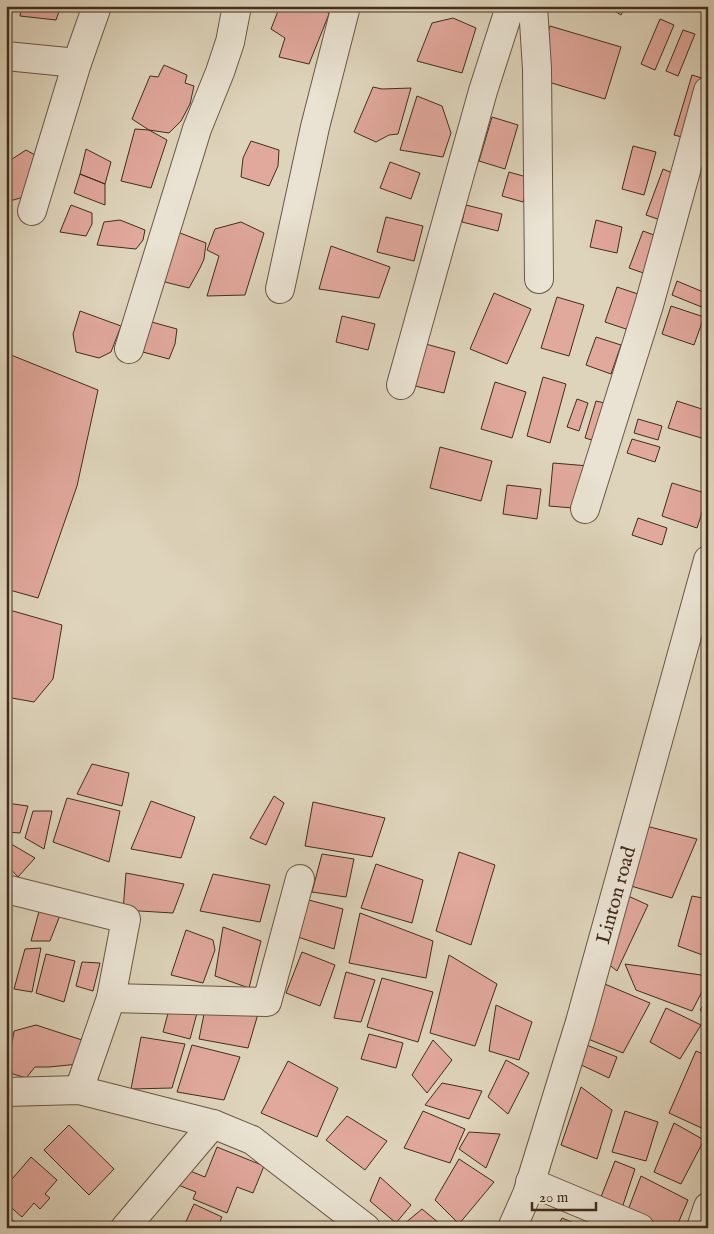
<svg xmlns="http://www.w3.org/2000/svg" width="714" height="1234" viewBox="0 0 714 1234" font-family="'IM FELL English',serif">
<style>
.building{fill:#e1a89c;stroke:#422d1c}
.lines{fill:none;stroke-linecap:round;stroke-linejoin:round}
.minor-casing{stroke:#695744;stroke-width:30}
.minor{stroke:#eae3d3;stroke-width:28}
.labels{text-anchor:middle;stroke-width:4;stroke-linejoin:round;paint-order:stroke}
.street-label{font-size:20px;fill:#422d1c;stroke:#eae3d3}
</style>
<rect width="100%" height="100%" fill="#ded4bb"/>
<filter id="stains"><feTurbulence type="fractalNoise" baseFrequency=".004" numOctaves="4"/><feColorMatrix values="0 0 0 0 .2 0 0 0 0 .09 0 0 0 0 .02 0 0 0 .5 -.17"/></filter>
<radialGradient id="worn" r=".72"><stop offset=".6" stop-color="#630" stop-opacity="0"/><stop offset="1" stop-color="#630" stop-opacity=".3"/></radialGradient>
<path class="building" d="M22,6H61L56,20L20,16Z
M280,6H326V9L329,14L309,64L279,57L285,38L271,29Z
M606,6H626L621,15Z
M453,18L476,28L462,73L417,61L432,23Z
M660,19L674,25L655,70L641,64Z
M550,26L621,47L605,99L535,78Z
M683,30L695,34L678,76L666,71Z
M164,65L187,75L185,83L194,86L190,104L181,121L169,133L149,130L132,119L150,76L158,77Z
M692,75L708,80L690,139L674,135Z
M373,87L382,89L411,88L398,134L389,135L376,142L354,132Z
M417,96L442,106L451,133L443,157L400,150Z
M492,117L518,125L505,169L479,161Z
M135,129L149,130L167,140L151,188L121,181Z
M251,141L279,150L278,166L269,186L241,177L243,158Z
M633,146L656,152L644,195L622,189Z
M86,149L111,162L105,184L80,174Z
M26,150L35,155L24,197L6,202V163Z
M390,162L420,173L411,199L380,188Z
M663,169L682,177L666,222L646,215Z
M509,172L530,178L523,202L502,196Z
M80,174L105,184V205L74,193Z
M71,205L92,213V224L86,236L60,232Z
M466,205L502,214L498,231L462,222Z
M386,217L423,226L414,261L377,252Z
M120,220L145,230L143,240L136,249L97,245L104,222Z
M596,220L622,227L617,253L590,247Z
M241,222L264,233L245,295L207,296L219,256L207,250L215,229Z
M175,231L206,243L204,259L200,268L189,288L161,281Z
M643,231L665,239L652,276L629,268Z
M331,246L390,267L379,298L319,289Z
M677,281L708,294V299L704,308L672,295Z
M617,287L644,296L632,331L605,322Z
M494,293L531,309L507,364L470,349Z
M557,297L584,305L569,356L541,348Z
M671,306L704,317L694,345L662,334Z
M80,311L121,326L111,352L99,358L76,352L73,334Z
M342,316L375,324L368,350L336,342Z
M148,321L177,329L175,344L169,359L139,351Z
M596,337L621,345L611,374L586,365Z
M422,343L455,352L444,393L411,385Z
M6,353L98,390L77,486L38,598L6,589Z
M543,377L566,384L550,443L527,436Z
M495,382L526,392L512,438L481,429Z
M577,399L588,403L579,431L567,427Z
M596,401L613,405L602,443L585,438Z
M677,401L708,411V440L668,428Z
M638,419L662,426L658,440L634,433Z
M632,439L660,447L655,462L627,453Z
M440,447L492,461L481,501L430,488Z
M553,463L589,466L585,509L549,506Z
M672,483L708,494L697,528L662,516Z
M507,485L541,489L537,519L503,514Z
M638,518L667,528L662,545L632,535Z
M6,609L62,625L53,679L34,702L6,697Z
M92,764L129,773L122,806L77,794Z
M274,796L284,803L266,845L250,838Z
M67,798L120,811L109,862L53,842Z
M151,801L195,817L181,858L131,849Z
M313,802L385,818L372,857L305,846Z
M6,803L28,806L20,833L6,832Z
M33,811H52L44,849L25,838Z
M646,826L697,839L672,898L631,886Z
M6,841L35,858L18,877L6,864Z
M459,852L495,865L471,945L436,931Z
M322,854L354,859L346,897L312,892Z
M376,864L423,880L412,923L361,908Z
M126,873L184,884L173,913L123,910Z
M213,874L270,885L260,922L200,911Z
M626,895L648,905L617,971L607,963Z
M692,896L708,899V957L678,946Z
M301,898L343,909L334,949L292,935Z
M41,904L62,910L50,941H31Z
M360,913L433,941L426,978L349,963Z
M223,927L261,941L249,988L215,976Z
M186,930L213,940L215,950L203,983L171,975Z
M41,948L32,992L14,989L25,949Z
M302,952L335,965L320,1006L286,993Z
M46,954L75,961L64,1002L36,993Z
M449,955L497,984L475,1046L430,1033Z
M82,962L100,963L93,991L76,986Z
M625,964L708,976V980L692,1011L636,990Z
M346,972L375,980L361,1022L334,1018Z
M382,978L433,992L418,1042L367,1027Z
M600,982L650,1003L623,1053L583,1037Z
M708,997V1016L700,1010Z
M171,1002H200L190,1039L163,1032Z
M206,1004L258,1014L248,1048L199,1039Z
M496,1005L532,1022L519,1060L489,1051Z
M666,1008L701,1025L680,1059L650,1042Z
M36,1025L82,1040L79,1064L49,1067H35L26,1078L7,1072L14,1031Z
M369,1034L403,1043L396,1068L361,1059Z
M141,1037L185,1044L172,1088L131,1089Z
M433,1040L452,1060L427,1093L412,1075Z
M584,1044L617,1057L609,1078L577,1063Z
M192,1045L240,1057L224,1100L177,1092Z
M696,1051L708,1056V1131L669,1113Z
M506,1060L529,1073L508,1114L488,1097Z
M288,1061L338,1088L317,1137L261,1113Z
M442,1083L482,1091L469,1119L425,1105Z
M581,1087L612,1110L597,1159L561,1145Z
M8,1108L11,1146L6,1148V1109Z
M423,1111L465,1129L450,1163L404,1148Z
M625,1111L658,1122L646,1161L612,1152Z
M347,1116L387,1141L365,1170L326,1140Z
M674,1123L704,1140L681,1184L654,1172Z
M69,1125L114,1169L89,1195L44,1150Z
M469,1132L500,1134L486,1168L459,1149Z
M217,1147L264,1166L253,1193L237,1187L227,1213L193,1199L196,1192L178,1185L185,1169L205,1177Z
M31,1157L57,1180L45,1194L50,1198L40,1209L34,1203L22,1217L6,1203V1186Z
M459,1159L494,1182L459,1224L435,1200Z
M615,1161L635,1169L622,1208L599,1202Z
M641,1176L688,1200L676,1228H663L628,1210Z
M380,1177L411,1205L396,1223L370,1201Z
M194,1204L222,1217L217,1228H183Z
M422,1209L445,1228H409L404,1224Z
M6,1214L21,1228H6Z
M562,1218L586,1228H557Z"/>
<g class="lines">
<defs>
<g id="minor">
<path d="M533,6L537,69L539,279"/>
<path d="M6,56L77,63"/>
<path d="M32,211L77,63L97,6"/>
<path d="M280,289L315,127L346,6"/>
<path d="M129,349L197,129L220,72L230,42L237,6"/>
<path d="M401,385L483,91L509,10L519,6"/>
<path d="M585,509L649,305L708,91"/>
<path d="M6,889L126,919L111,998L79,1090"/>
<path d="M111,998L267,1002L300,879"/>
<path d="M6,1092L79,1090L213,1124L252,1140L366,1228"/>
<path d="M530,1182L640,1228"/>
<path d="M125,1228L213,1124"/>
<path id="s1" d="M512,1228L527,1194L580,1022L708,560"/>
<path d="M701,1228L708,1207"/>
</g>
</defs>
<use href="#minor" class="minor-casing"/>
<use href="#minor" class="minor"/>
</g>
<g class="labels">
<g class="street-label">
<text dy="7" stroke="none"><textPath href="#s1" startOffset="349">Linton road</textPath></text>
</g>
</g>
<rect width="714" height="1234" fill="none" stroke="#ded4bb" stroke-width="25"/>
<rect x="8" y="8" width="699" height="1219" fill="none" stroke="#422d1c" stroke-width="2.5"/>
<rect x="12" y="12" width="689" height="1209" fill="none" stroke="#422d1c"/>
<path d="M532 1202v8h64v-8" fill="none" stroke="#422d1c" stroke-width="2.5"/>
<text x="539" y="1202" font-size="15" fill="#422d1c" stroke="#eae3d3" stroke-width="4" paint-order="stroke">20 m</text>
<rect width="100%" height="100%" filter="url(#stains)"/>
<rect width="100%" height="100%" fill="url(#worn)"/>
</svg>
